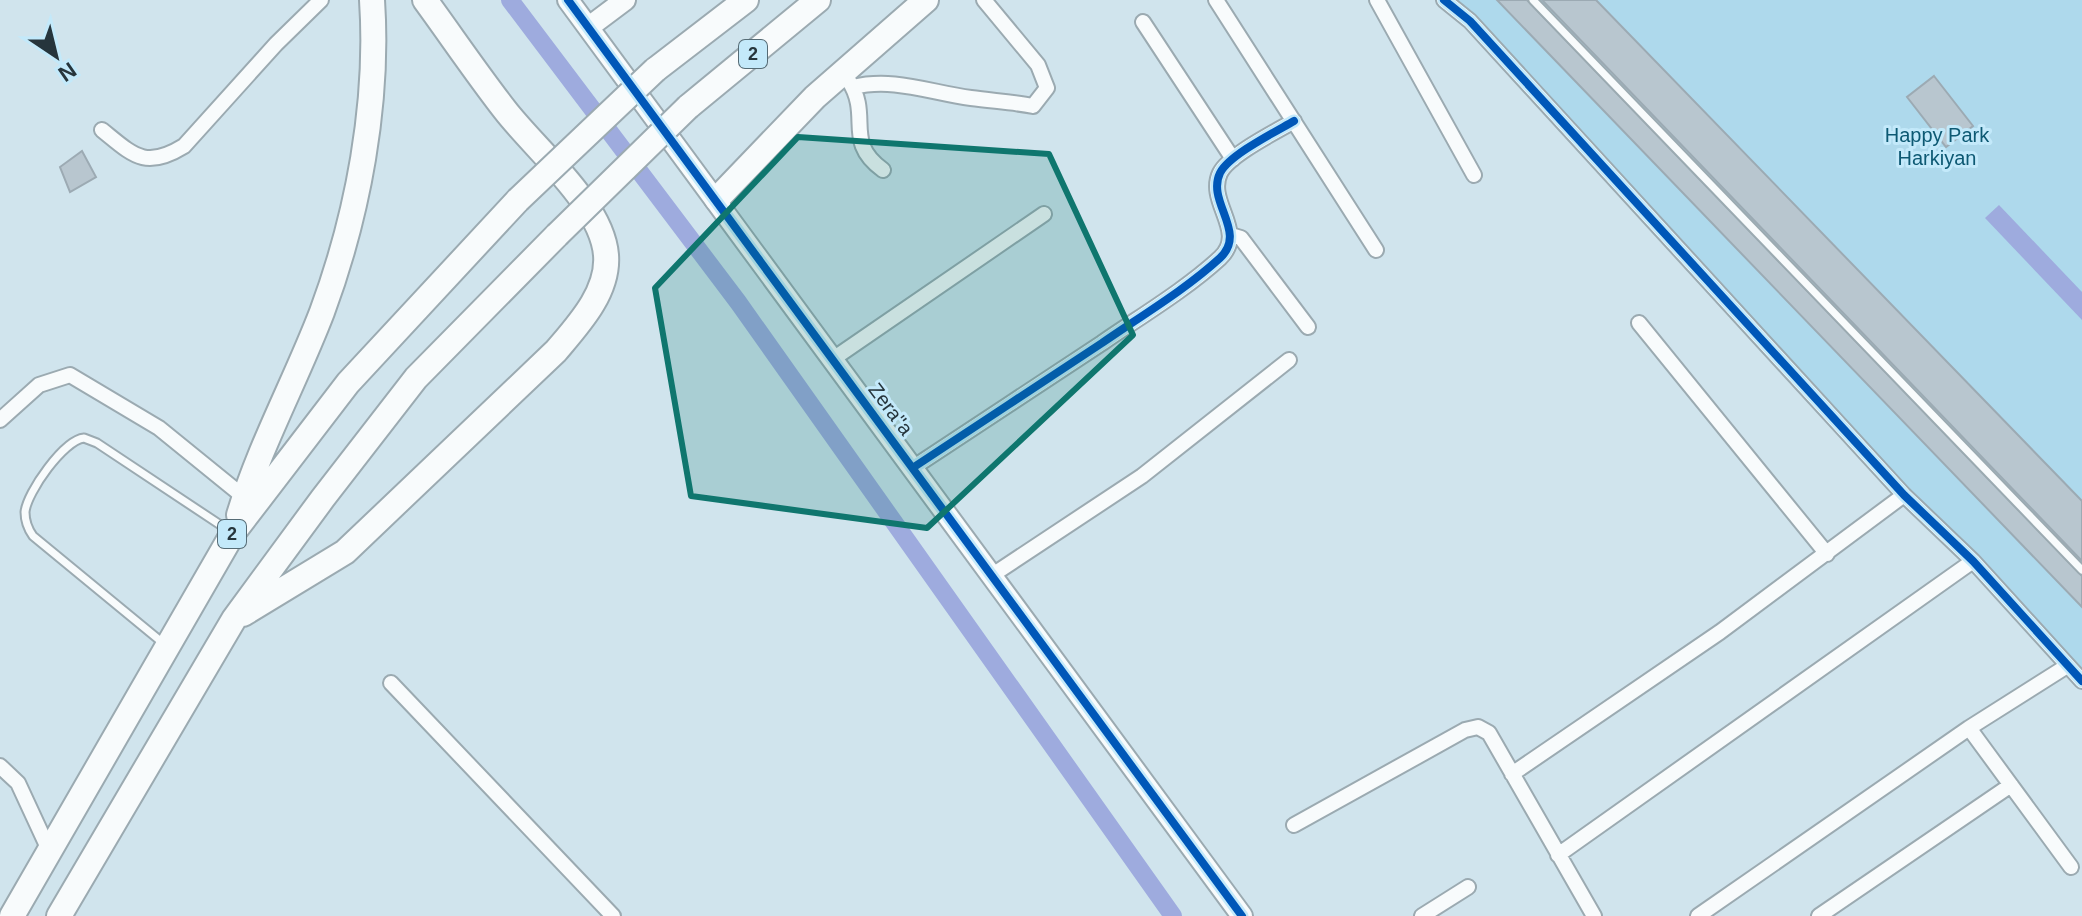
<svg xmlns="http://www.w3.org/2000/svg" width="2082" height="916" viewBox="0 0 2082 916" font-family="Helvetica,sans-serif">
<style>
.green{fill:#aed9ec}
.water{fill:#9eabde}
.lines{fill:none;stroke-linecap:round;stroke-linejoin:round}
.canal{stroke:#9eabde;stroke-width:18}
.building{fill:#b8c6cf;stroke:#9caab3;stroke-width:2}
.lane-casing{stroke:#9baab1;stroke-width:11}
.street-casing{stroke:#9baab1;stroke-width:18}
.secondary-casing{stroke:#9baab1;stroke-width:24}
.highway-casing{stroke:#9baab1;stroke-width:28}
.lane{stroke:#f8fbfc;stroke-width:7}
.street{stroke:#f8fbfc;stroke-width:14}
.secondary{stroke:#f8fbfc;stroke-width:20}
.highway{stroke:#f8fbfc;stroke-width:24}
.highway-bridge-casing{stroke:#9baab1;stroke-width:28;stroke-linecap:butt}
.highway-bridge{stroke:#f8fbfc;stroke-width:24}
.cycleway-casing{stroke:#c3e9fa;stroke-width:13}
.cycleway{stroke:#0057b8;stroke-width:8}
.marked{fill:#0f766e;fill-opacity:0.2;stroke:#0f766e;stroke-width:6;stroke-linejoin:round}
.labels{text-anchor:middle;stroke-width:6;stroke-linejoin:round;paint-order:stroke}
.shield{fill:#c3e9fa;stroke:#556b75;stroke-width:2}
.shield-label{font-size:18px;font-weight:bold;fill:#26353c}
.park-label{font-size:20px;fill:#0d5973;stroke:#c3e9fa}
.street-label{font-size:20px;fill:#26353c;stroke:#c3e9fa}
</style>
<rect width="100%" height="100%" fill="#d0e4ed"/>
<path class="green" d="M1441,0H2082V677Z"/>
<path class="water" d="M1999,205L2082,292V320L1985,218Z"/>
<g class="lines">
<path class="canal" d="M510,0L738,302L1173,916"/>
</g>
<path class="building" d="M1497,0H1527L2082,576V607Z
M1542,0H1596L2082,501V561Z
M1934,76L1973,126L1946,147L1907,97Z
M82,151L96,177L70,192L60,167Z"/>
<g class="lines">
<defs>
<path id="lane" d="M1533,0L2082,570
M163,643L33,536C28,529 25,521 25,512C27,492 64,440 84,438L97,443L228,530"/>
<path id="street" d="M1216,0L1376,250
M1377,0L1474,175
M1444,0L1470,21L1904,495L1973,561L2082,681
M1143,22L1233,159
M849,81C872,117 843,141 883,170
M853,87C894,77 931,93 971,98C992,101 1013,102 1033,106L1047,88L1038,65L984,0
M102,130C133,155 145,170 184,146L276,44L321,0
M1231,235L1241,238L1308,327
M1639,323L1827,554
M833,359L1044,214
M0,420L39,385L70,375L159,428L244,497
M914,467C977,426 1039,384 1102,343C1141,316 1185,290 1220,258C1248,232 1206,202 1220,173C1229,155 1275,132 1294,121
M994,574L1142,476L1289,360
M391,683L613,916
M1969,728L2071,867
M0,766L18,783L49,850
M1512,774L1720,632L1904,495
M1294,825L1465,730L1478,727L1489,733L1594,916
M1558,855L1973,561
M1422,916L1468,887
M1698,916L1969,728L2067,666
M1819,916L2011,785"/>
<path id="secondary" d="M568,0L1242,916
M589,27L625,0"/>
<path id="highway" d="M655,70L746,0
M688,107L818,0
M717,199L815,97L926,0
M239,515C260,445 296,380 322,312C358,215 379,103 372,0
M243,614L345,552L556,351C578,325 609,292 606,255C602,204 535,149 505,110C477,74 452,37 425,0
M12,916L233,533L348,383L518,200
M59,916L234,619L323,498L416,378L557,235"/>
</defs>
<use href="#lane" class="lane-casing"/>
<use href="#street" class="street-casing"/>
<use href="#secondary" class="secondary-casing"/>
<use href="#highway" class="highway-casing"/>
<use href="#lane" class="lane"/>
<use href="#street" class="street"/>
<use href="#secondary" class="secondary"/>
<use href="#highway" class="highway"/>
<defs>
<path id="highway-bridge" d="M518,200L655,70
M557,235L688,107"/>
</defs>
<use href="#highway-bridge" class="highway-bridge-casing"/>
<use href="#highway-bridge" class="highway-bridge"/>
<defs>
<path id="cycleway" d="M568,0L1242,916
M1444,0L1470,21L1904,495L1973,561L2082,681
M914,467C977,426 1039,384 1102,343C1141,316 1185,290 1220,258C1248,232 1206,202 1220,173C1229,155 1275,132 1294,121"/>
</defs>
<use href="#cycleway" class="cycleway-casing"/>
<use href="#cycleway" class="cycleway"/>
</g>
<path class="marked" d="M798,137L1049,154L1133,335L927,528L691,496L655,288Z"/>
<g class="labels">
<g class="shield">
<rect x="739" y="40" width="28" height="28" rx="6"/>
<rect x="218" y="520" width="28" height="28" rx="6"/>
</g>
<g class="shield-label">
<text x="753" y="60">2</text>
<text x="232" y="540">2</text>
</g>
<g class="park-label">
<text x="1937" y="142">Happy Park<tspan x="1937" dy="23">Harkiyan</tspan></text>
</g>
<g class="street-label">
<text transform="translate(891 409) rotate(53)" y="7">Zera"a</text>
</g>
</g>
<g transform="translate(56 56) rotate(145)" stroke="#c3e9fa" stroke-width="6" paint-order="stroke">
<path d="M0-6L14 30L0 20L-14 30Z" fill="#26353c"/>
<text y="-12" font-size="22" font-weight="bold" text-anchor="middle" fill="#26353c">N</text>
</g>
</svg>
